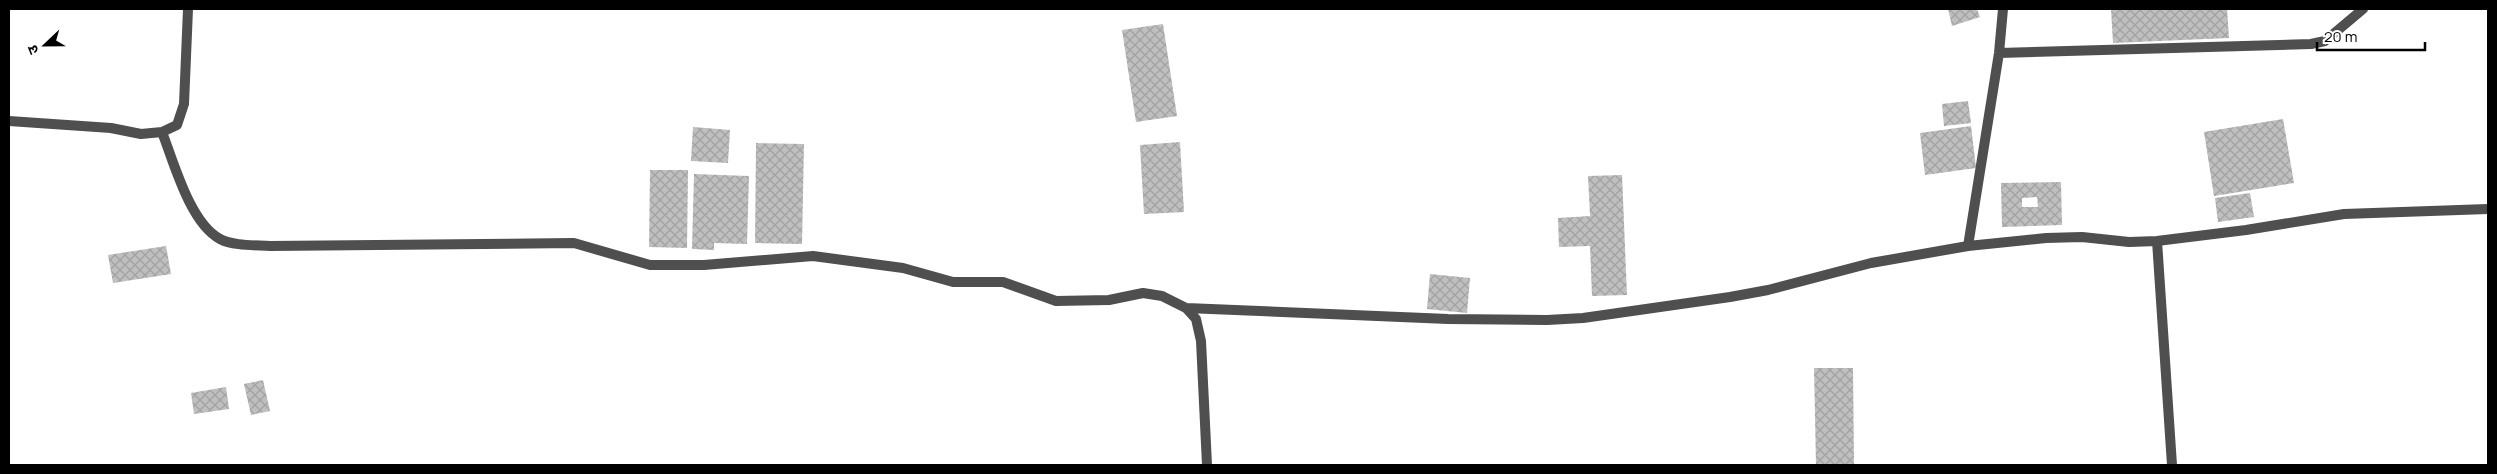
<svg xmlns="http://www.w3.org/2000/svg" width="2497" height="474" viewBox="0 0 2497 474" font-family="Manrope,'Noto Sans Devanagari',sans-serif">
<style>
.building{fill:url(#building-cross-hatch);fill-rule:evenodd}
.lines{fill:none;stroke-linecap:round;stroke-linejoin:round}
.minor{stroke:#4f4f4f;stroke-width:10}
</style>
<defs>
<pattern id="building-cross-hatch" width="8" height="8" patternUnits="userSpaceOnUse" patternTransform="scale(1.25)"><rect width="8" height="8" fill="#bfbfbf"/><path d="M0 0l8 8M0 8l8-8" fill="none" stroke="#a2a2a2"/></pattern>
</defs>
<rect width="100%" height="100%" fill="#fff"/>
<path class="building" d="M1948,9H1977L1980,17L1952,26Z
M2111,9H2227L2229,38L2113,43Z
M1163,24L1177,116L1136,122L1122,30Z
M1968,101L1971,123L1944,126L1942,104Z
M2283,119L2294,183L2214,196L2204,132Z
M1971,126L1976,168L1925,175L1920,133Z
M693,127L730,130L728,163L691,161Z
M1180,142L1184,212L1144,214L1140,145Z
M756,143L804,144L802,244L755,243Z
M650,170H688L687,248L649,247Z
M694,174L749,176L747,244L714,243V250L692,249Z
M1622,175L1627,295L1592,296L1590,246L1559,247L1558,218L1590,216L1588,176Z
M2061,182L2062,225L2002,227L2001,183ZM2037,197L2038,207H2022V198Z
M2250,193L2254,217L2218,222L2215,198Z
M166,246L171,274L113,283L108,255Z
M1430,274L1470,278L1467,313L1427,309Z
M1814,368H1853L1854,465H1816Z
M263,380L270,411L251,415L244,384Z
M226,387L229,409L194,414L191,393Z"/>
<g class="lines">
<path class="minor" d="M1999,53L2311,44L2325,41L2363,9
M9,121L111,128L141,134L162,132L177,125L184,104L188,9
M162,132C174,163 190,223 220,239C233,246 255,245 270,246L574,243L650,265H704L813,256L903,268L953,282H1003L1056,301L1109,300L1143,293L1162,296L1186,308L1196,319L1201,341L1207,465
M2157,241L2172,465
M1968,246L1999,53L2003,9
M1186,308L1448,319L1547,320L1583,318L1730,297L1768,290L1871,263L1968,246L2046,238L2082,237L2129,242L2157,241L2246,230L2344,214L2488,209"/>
</g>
<rect width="2497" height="474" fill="none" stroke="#000000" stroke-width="20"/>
<g transform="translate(45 45) rotate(248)" stroke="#ffffff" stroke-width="4" paint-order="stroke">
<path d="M0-4L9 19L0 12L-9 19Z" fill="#000000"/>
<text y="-8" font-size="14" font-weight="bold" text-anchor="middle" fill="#000000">उ</text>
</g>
<path d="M2317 42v8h108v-8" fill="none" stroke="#000000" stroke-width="2.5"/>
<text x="2324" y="42" font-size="15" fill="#000000" stroke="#ffffff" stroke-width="4" paint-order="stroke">20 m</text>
</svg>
